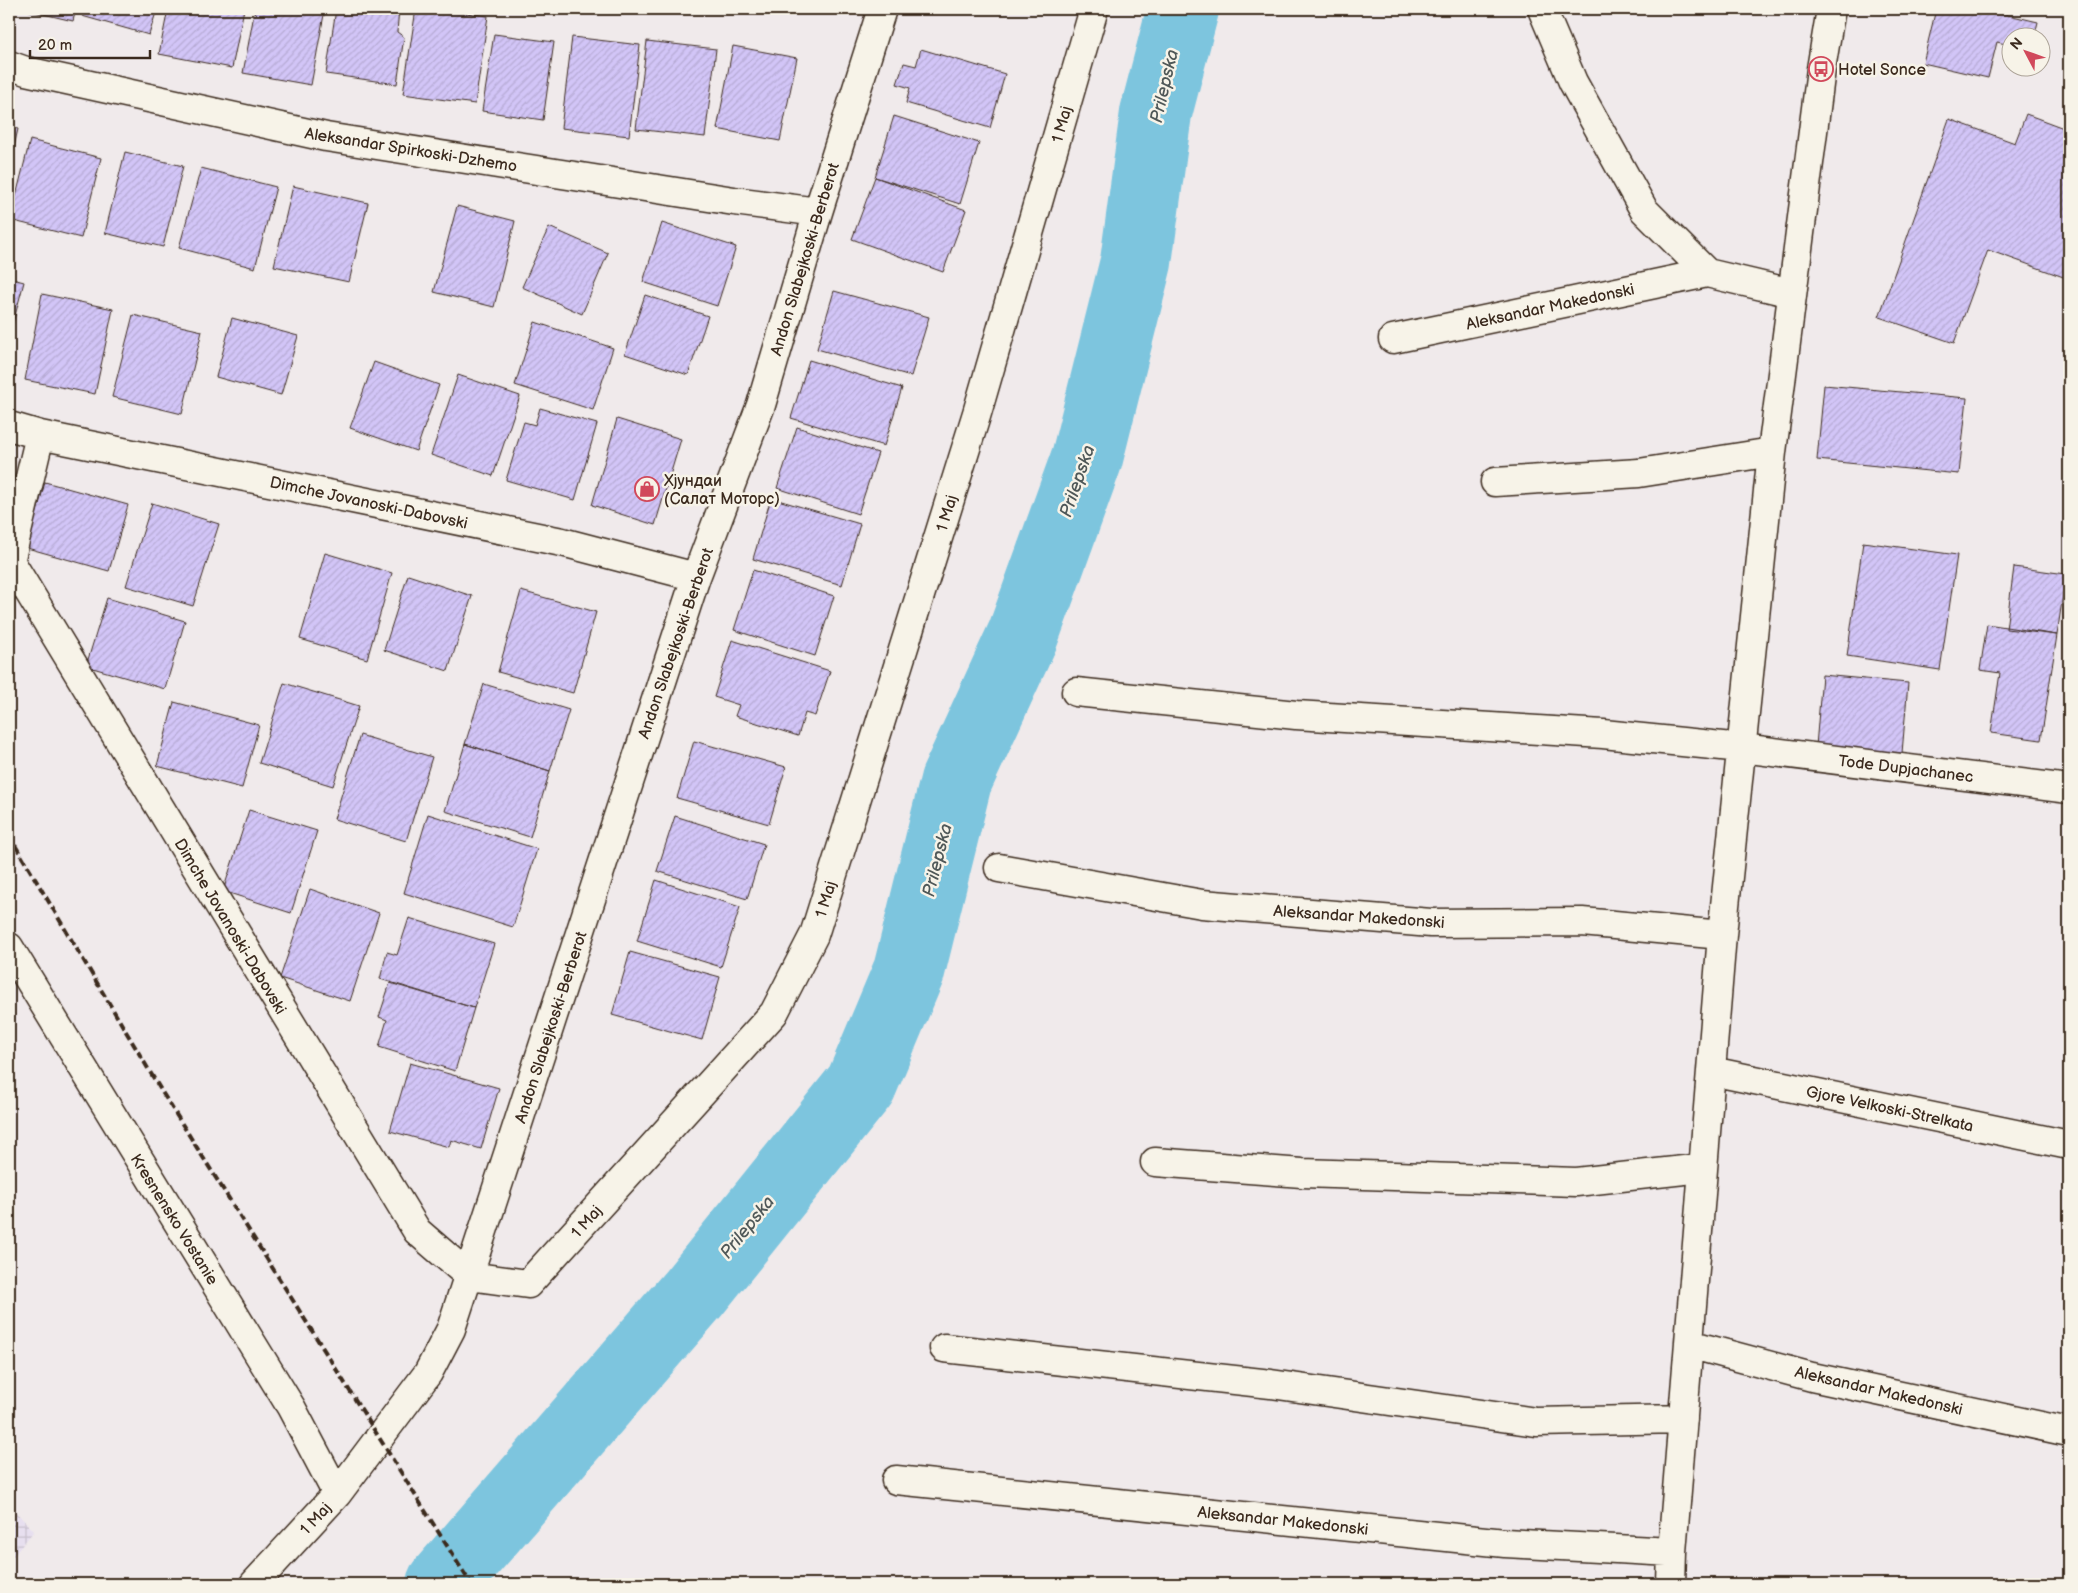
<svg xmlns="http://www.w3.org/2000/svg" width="2078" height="1593" viewBox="0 0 2078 1593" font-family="'Balsamiq Sans',sans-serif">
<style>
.industrial{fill:url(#industrial-grid)}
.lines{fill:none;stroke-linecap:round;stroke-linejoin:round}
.river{stroke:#7dc5de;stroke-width:72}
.building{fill:url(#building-hatch);stroke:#3b2a1e}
.minor-casing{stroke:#3b2a1e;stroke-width:31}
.minor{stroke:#f7f3e8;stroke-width:28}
.rail{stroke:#3b2a1e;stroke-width:4;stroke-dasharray:8 4;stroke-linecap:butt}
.labels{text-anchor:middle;stroke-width:5;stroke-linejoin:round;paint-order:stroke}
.poi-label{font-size:16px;fill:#3b2a1e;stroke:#f7f3e8;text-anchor:start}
.street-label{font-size:16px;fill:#3b2a1e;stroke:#f7f3e8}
.water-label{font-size:18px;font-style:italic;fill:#4f5858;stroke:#f7f3e8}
</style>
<defs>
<pattern id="industrial-grid" width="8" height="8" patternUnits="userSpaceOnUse" patternTransform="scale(1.25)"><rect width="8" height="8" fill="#e7dfef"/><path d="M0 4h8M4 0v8" fill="none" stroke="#c7c0cc"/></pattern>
<pattern id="building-hatch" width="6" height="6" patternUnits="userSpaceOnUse" patternTransform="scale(1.25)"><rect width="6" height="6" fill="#d2c5f7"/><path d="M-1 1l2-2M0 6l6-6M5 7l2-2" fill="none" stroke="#b5a9d3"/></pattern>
</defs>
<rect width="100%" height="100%" fill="#f0eaeb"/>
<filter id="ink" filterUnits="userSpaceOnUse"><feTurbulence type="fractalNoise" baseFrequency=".02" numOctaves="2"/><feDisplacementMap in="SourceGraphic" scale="10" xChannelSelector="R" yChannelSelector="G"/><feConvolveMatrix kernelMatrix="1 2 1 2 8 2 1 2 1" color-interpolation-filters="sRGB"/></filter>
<g filter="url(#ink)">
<path class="industrial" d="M9,1505L34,1531L9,1561Z"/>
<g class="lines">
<path class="river" d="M442,1584L693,1294L861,1085L909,971L956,781L1023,635L1087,458L1136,262L1156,113L1183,9"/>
</g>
<path class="building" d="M22,9H76L73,21Z
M84,9H157L149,35L82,16Z
M168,9H244L232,68L159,54Z
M255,9H325L311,85L243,73Z
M336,9H399L397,32L404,37L397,84L326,74Z
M416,9H436L488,16L475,104L403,94Z
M1936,9H1983L2038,22L2034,38H2010V45L1997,42L1988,78L1923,63Z
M494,34L554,42L543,120L482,111Z
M572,37L640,45L629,136L561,128Z
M647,41L716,49L705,137L636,129Z
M733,46L797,58L780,141L717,129Z
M921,49L1005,74L990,128L906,103L910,88L897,84L904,63L916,66Z
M2026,114L2069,130V279L1988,250L1954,343L1879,317L1949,119L2015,143Z
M894,116L979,143L960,204L875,177Z
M9,127L18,129L9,169Z
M30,140L101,158L81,238L10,220Z
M125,152L183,166L163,247L105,233Z
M201,168L276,187L255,268L179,248Z
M875,177L966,210L943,272L852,239Z
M293,186L368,203L349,282L274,266Z
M457,206L515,221L494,307L434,292Z
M662,223L736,247L717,306L643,282Z
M549,227L608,253L582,314L522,287Z
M9,278L24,282L9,338Z
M834,291L929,317L911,376L817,349Z
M42,294L113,309L95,394L25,380Z
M645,295L708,316L688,375L625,354Z
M133,315L202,331L182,414L112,397Z
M232,318L298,336L281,395L216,377Z
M535,322L613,348L593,410L515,385Z
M809,360L902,388L884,446L791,418Z
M374,362L439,385L416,451L350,428Z
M458,375L520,396L493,476L431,455Z
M1824,385L1967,398L1959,474L1817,460Z
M540,408L597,424L575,500L506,480L524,422L535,425Z
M617,419L681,439L655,525L592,505Z
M797,427L878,453L858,514L777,488Z
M45,482L128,505L109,571L27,548Z
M771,498L860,524L842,585L753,559Z
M152,503L219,524L193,606L126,586Z
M1863,542L1957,555L1940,670L1847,656Z
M325,553L392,573L367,659L300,639Z
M2014,567L2066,574L2057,635L2006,629Z
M753,570L834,596L815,656L734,630Z
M408,575L472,596L448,671L384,650Z
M521,591L596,612L573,693L498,672Z
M107,598L185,621L165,689L86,666Z
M1987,624L2057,635L2041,740L1991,733L2000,673L1980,670Z
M732,640L830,671L815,716L805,713L798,736L735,716L739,705L714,697Z
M1822,675L1908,683L1902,753L1816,746Z
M284,683L359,706L333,786L259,763Z
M484,684L569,710L550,771L465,744Z
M174,702L259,725L242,788L157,766Z
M360,735L432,757L406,841L334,819Z
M694,741L786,767L769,824L677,798Z
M465,744L550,771L530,837L445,811Z
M249,810L317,831L291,913L223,891Z
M428,814L537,849L513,927L404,893Z
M675,816L764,844L747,899L657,871Z
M656,880L740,907L721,967L637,941Z
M310,889L379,913L350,1001L280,978Z
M409,918L494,944L474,1008L380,979L387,952L397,955Z
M630,952L720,977L702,1040L612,1015Z
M390,983L474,1008L455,1071L379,1047L387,1020L379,1017Z
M410,1063L499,1088L481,1149L451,1140L449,1147L390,1131Z"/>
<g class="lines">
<defs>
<path id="minor" d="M1542,9L1573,82L1644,210L1707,273L1792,293
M9,65L26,71L326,137L734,201L818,212
M1393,339L1707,273
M9,426L40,435L562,542L696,577
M1495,482L1639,473L1772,452
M9,559L417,1231L469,1276
M9,566L40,435
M1076,692L1296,715L1603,734L1742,748L2069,789
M999,868L1202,904L1431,923L1582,922L1722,935
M9,947L291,1407L337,1494
M1711,1071L2069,1145
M1155,1162L1302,1173L1576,1182L1702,1168
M469,1276L528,1284L774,1013L814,935L977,413L1094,9
M1689,1344L1812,1377L2069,1432
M944,1348L1271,1384L1536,1422L1683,1419
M896,1480L1505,1543L1672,1552
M254,1584L337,1494L428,1373L451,1329L696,577L761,405L818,212L882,9
M1671,1584L1672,1552L1722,935L1772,452L1821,69L1831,9"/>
</defs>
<use href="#minor" class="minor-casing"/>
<use href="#minor" class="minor"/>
<path class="rail" d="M9,835L162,1092L471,1584"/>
</g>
</g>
<defs>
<symbol id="bus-ring" viewBox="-11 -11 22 22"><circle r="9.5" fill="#f7f3e8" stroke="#d1495b" stroke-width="1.5"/><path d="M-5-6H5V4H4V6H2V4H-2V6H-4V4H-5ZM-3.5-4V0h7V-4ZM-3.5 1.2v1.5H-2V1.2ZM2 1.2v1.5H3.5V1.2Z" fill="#d1495b"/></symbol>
<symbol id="shop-ring" viewBox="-11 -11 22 22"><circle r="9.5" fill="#f7f3e8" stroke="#d1495b" stroke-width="1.5"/><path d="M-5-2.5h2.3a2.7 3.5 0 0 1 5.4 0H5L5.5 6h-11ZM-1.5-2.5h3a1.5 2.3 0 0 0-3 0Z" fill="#d1495b"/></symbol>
</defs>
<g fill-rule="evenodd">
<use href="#bus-ring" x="1807" y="55" width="28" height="28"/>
<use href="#shop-ring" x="633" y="475" width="28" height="28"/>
</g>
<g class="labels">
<g class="poi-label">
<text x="1838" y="75">Hotel Sonce</text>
<text x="664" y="486">Хјундаи<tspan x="664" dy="18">(Салат Моторс)</tspan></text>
</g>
<g class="street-label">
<text transform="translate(1061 124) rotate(-74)" y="6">1 Maj</text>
<text transform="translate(411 149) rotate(9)" y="6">Aleksandar Spirkoski-Dzhemo</text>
<text transform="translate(804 259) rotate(-73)" y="6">Andon Slabejkoski-Berberot</text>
<text transform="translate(1550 306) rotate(-12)" y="6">Aleksandar Makedonski</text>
<text transform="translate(369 502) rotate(12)" y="6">Dimche Jovanoski-Dabovski</text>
<text transform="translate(946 513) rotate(-73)" y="6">1 Maj</text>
<text transform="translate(675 643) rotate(-71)" y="6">Andon Slabejkoski-Berberot</text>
<text transform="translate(1906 768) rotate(7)" y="6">Tode Dupjachanec</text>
<text transform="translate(825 899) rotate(-73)" y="6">1 Maj</text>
<text transform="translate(1359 916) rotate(4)" y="6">Aleksandar Makedonski</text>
<text transform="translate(231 926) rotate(59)" y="6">Dimche Jovanoski-Dabovski</text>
<text transform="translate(550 1027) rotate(-72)" y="6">Andon Slabejkoski-Berberot</text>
<text transform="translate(1890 1108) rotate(12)" y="6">Gjore Velkoski-Strelkata</text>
<text transform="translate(175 1219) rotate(58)" y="6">Kresnensko Vostanie</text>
<text transform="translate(586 1221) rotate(-48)" y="6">1 Maj</text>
<text transform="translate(1879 1390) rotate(13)" y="6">Aleksandar Makedonski</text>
<text transform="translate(315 1518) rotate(-47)" y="6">1 Maj</text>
<text transform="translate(1283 1520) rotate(6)" y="6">Aleksandar Makedonski</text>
</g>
<g class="water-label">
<text transform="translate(1164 86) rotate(-77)" y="6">Prilepska</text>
<text transform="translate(1077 481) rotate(-71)" y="6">Prilepska</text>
<text transform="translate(937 860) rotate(-76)" y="6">Prilepska</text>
<text transform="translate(747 1227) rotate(-51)" y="6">Prilepska</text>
</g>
</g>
<rect width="2078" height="1593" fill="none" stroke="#f7f3e8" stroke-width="30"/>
<rect x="15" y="15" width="2048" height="1563" fill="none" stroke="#3b2a1e" stroke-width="2" filter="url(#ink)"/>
<g transform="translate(2026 52) rotate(311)"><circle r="24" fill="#f7f3e8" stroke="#aca397"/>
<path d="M0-4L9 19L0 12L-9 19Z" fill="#d1495b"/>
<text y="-8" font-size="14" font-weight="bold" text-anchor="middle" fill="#3b2a1e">N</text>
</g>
<path d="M30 50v8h120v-8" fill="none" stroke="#3b2a1e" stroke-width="2.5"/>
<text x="38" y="50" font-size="15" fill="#3b2a1e" stroke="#f7f3e8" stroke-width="4" paint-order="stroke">20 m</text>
</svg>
